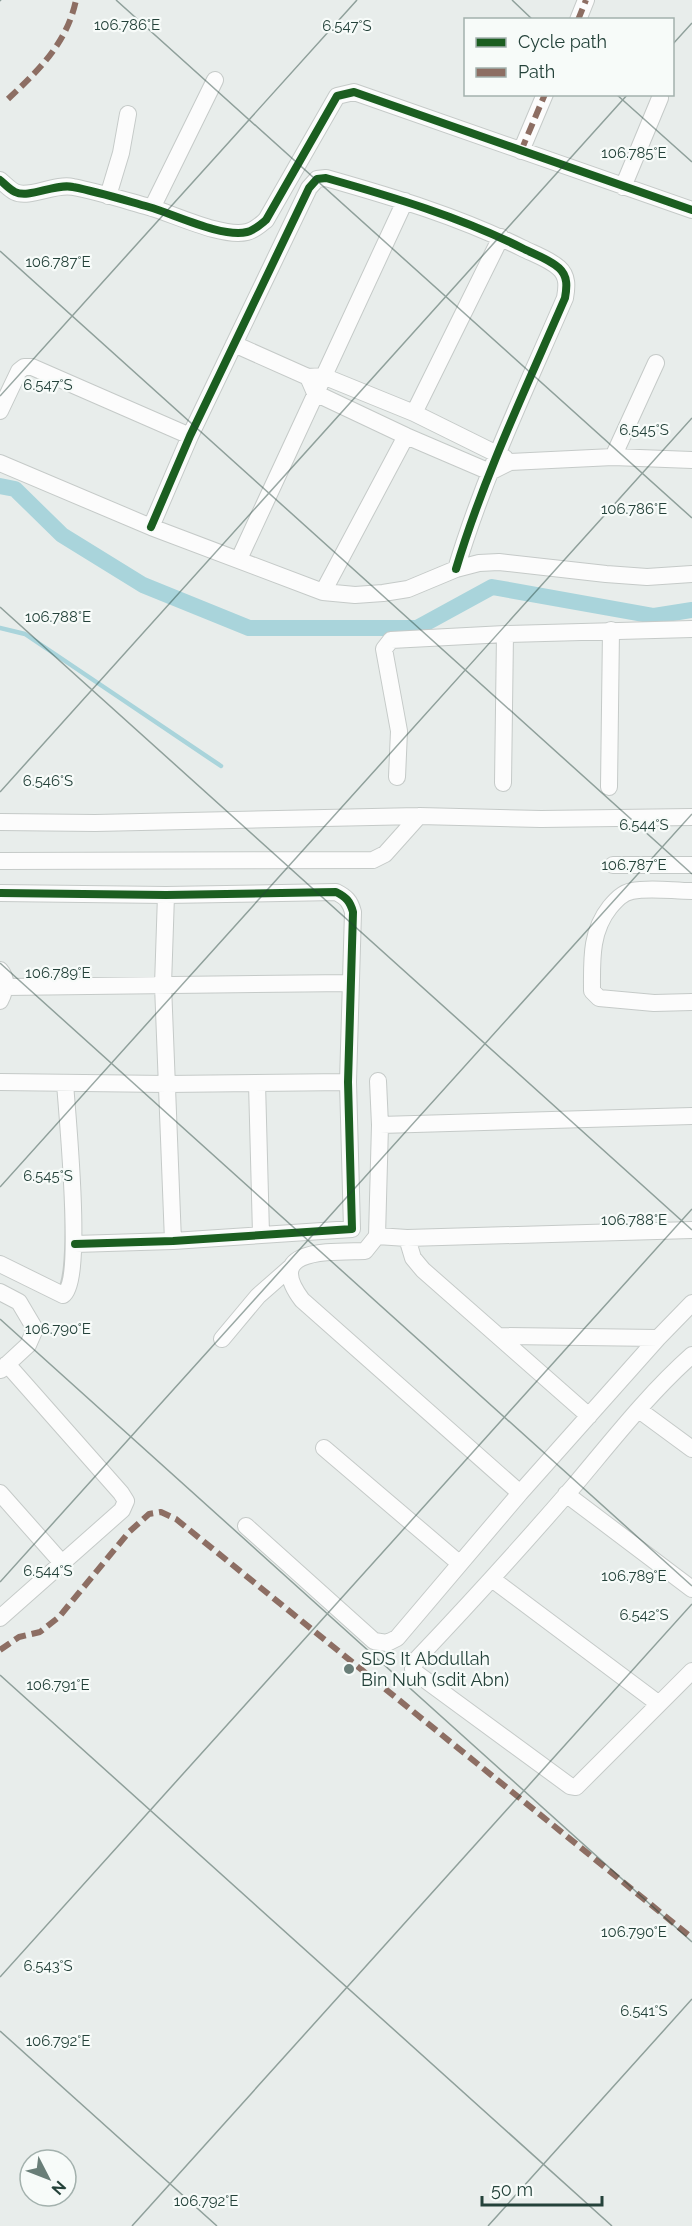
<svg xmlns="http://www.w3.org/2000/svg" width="692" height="2226" viewBox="0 0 692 2226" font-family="Raleway,sans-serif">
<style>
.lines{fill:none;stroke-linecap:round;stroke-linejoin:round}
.stream{stroke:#a9d4db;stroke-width:4.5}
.canal{stroke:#a9d4db;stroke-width:16}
.street-casing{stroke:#c5cac8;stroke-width:18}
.street{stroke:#fcfcfc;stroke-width:16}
.quiet{stroke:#8d6e63;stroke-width:6;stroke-dasharray:12 6;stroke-linecap:butt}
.cycleway-casing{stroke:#f7fbf9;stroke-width:11}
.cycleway{stroke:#1b5e20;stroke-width:8}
.ticks{fill:none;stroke:#24423a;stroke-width:1.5;stroke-opacity:0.45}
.poi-dot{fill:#697e78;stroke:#f7fbf9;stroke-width:2}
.labels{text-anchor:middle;stroke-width:4.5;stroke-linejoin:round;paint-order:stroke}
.poi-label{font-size:18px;fill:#24423a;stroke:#f7fbf9;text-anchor:start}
.ticks-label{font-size:15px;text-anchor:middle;fill:#24423a;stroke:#f7fbf9;stroke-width:4.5;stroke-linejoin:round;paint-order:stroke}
</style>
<rect width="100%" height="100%" fill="#e8edeb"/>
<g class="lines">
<path class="stream" d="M0,628L25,634L221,766"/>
<path class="canal" d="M0,486L15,489L62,535L143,585L249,628H417L492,587L654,616L692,610"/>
<defs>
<path id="street" d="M578,20L586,0
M521,151L545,94
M0,180C5,184 9,189 15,192C29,199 55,183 73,187C99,192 124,200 149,207C174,214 222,238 247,232C255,230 260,225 266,220L337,96L354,92L692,210
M623,187L660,98
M108,196L121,153L128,114
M152,208L215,80
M234,344L308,377L323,376L414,413L505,458
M308,377L315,393L406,436L490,472L510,462L613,457L692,460
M0,411L19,371L24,367H32L190,436
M414,413L501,237
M613,457L656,363
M0,463L151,527L323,592L355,595L383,593L408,589L456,569L479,563L499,562L606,574L647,577L692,574
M151,527L190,436L309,188L317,179L326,178C393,197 460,217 522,248C534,254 549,259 559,268C568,276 567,287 565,298C526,388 484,476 456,569
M239,559L405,201
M323,592L406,436
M397,777L399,731L384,649L391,640L505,634L692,629
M503,783L505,634
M609,787L611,630
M0,822L95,823L419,816L541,819L692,817
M0,861L373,860L385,854L419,816
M613,865H692
M692,891C673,891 650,887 632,891C622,893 616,900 610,907C590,932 592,961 592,991L599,998L654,1003L692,1002
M0,893L166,895L336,892C346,897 350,901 353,912L348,1082L352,1229L173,1241L75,1244
M166,895L163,985L173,1241
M0,970C8,979 5,991 0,1001
M5,987L350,983
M378,1081L380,1125L377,1236L365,1251C332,1252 262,1247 302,1300L520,1493
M0,1082L167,1084L348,1082
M257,1083L261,1234
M380,1125L692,1116
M377,1236L407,1238L692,1230
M407,1238L413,1258L423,1270L589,1416
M0,1264L63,1295C84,1282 67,1114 65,1083
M0,1292L19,1302L35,1329L28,1345L1,1370
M500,1336L658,1338
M222,1339L258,1296L291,1267
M692,1355C648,1394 611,1442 573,1487C522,1546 470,1603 417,1659L413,1669L416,1673L570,1786L576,1787L692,1671
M639,1410L692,1449
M324,1448L459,1563
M0,1493L62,1563
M566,1494L692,1589
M246,1526L374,1641L387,1643L397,1638L520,1493L658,1338L692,1303
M492,1579L659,1704
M0,1618L122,1510L126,1501L121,1493L7,1364"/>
</defs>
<use href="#street" class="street-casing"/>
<use href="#street" class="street"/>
<path class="quiet" d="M578,20L586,0
M8,99C39,70 67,43 76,0
M521,151L545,94
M0,1650L19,1637L40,1632L59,1617L129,1532L149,1514L161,1512L176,1519L692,1938"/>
<defs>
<path id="cycleway" d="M0,180C5,184 9,189 15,192C29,199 55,183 73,187C99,192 124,200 149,207C174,214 222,238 247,232C255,230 260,225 266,220L337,96L354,92L692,210
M151,527L190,436L309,188L317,179L326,178C393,197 460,217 522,248C534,254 549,259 559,268C568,276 567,287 565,298C526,388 484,476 456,569
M0,893L166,895L336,892C346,897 350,901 353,912L348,1082L352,1229L173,1241L75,1244"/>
</defs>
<use href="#cycleway" class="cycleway-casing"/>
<use href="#cycleway" class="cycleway"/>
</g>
<path class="ticks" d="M116,0L692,518M512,0L533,20M0,1L1,0M672,45L692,23M616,94L692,162M0,251L692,874M0,396L357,0M0,607L692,1230M0,792L628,94M0,963L692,1586M0,1187L692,418M0,1319L692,1942M0,1582L692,814M0,1675L612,2226M0,1977L692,1209M0,2031L217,2226M132,2226L692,1604M488,2226L692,1999"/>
<circle class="poi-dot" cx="349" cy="1669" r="6"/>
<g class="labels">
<g class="poi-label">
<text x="361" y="1665">SDS It Abdullah<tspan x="361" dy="21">Bin Nuh (sdit Abn)</tspan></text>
</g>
</g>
<g class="ticks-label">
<text x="127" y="30">106.786°E</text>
<text x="347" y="31">6.547°S</text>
<text x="634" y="158">106.785°E</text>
<text x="58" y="267">106.787°E</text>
<text x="48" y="390">6.547°S</text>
<text x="644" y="435">6.545°S</text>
<text x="634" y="514">106.786°E</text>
<text x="58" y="622">106.788°E</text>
<text x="48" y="786">6.546°S</text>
<text x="644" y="830">6.544°S</text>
<text x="634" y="870">106.787°E</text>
<text x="58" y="978">106.789°E</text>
<text x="48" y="1181">6.545°S</text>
<text x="634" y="1225">106.788°E</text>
<text x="58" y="1334">106.790°E</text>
<text x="48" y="1576">6.544°S</text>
<text x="634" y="1581">106.789°E</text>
<text x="644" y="1620">6.542°S</text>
<text x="58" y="1690">106.791°E</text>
<text x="634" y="1937">106.790°E</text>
<text x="48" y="1971">6.543°S</text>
<text x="644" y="2016">6.541°S</text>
<text x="58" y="2046">106.792°E</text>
<text x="206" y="2206">106.792°E</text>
</g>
<rect x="464" y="18" width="210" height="78" fill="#f7fbf9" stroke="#a3b1ad" stroke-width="1.5"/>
<rect x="476" y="38" width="30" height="9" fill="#1b5e20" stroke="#a3b1ad" stroke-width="1.5"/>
<text x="518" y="48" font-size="18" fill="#24423a">Cycle path</text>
<rect x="476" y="68" width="30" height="9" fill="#8d6e63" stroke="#a3b1ad" stroke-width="1.5"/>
<text x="518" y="78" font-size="18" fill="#24423a">Path</text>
<g transform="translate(48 2178) rotate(132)"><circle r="28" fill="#f7fbf9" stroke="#a3b1ad" stroke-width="1.5"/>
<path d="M0-4.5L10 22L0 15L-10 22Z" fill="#697e78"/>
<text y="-9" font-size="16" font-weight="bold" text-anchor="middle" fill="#24423a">N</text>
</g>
<path d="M482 2196v9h120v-9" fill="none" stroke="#24423a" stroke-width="3"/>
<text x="491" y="2196" font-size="18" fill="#24423a" stroke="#f7fbf9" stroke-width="4.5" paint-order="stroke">50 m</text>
</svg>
